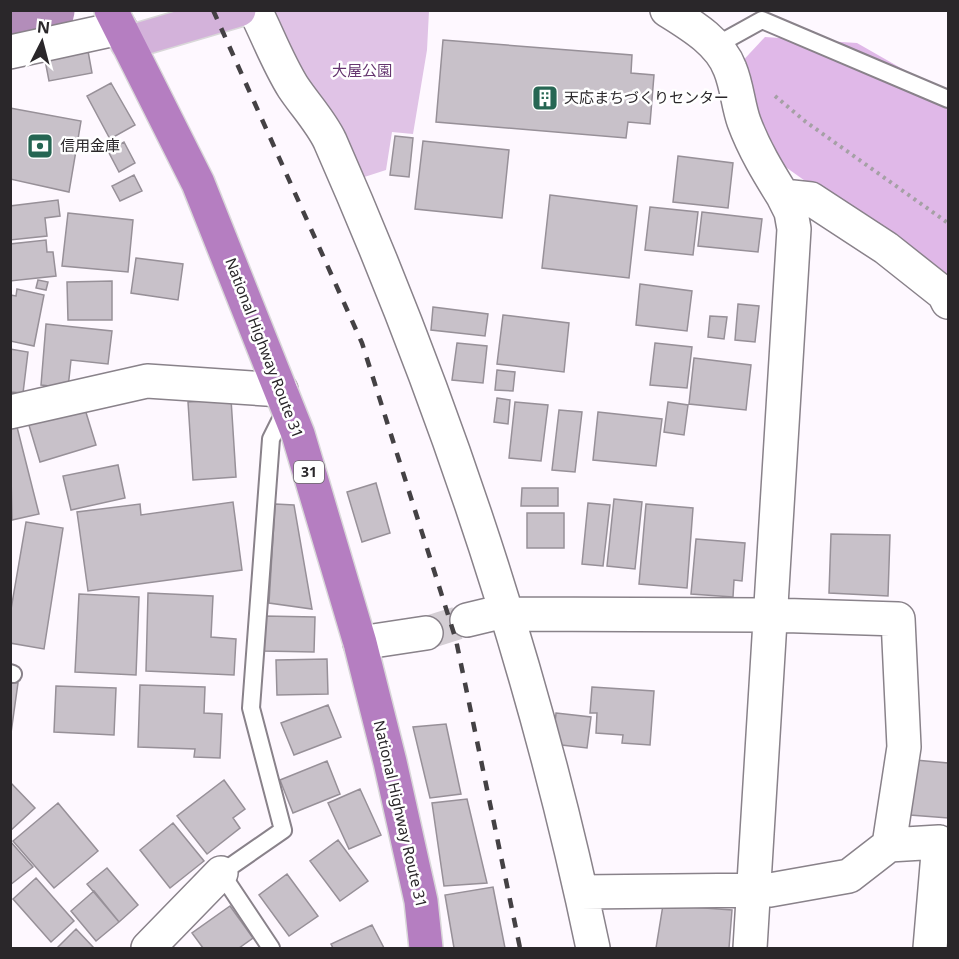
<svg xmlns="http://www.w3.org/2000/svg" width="959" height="959" viewBox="0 0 959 959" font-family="'Noto Sans','Noto Sans JP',sans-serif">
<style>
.green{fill:#e0c3e6}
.forest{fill:#e0b8e8}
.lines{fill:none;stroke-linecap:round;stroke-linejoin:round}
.river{stroke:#b38dba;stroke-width:69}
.building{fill:#c8c1c9;stroke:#979098;stroke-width:1.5}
.street-tunnel{stroke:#d4ced4;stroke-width:33;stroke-dasharray:33 16;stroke-linecap:butt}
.lane-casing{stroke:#89828a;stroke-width:20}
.street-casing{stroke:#89828a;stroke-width:36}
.primary-casing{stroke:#d9d8d9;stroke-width:36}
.highway-casing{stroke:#d9d8d9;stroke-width:36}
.path{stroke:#a5a0a5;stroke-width:4;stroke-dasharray:3 4.5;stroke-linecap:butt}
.lane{stroke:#fff;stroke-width:16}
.street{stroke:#fff;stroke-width:33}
.primary{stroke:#d3b2da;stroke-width:33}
.highway{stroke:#b57ec1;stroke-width:33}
.rail{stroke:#444144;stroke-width:4.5;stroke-dasharray:10 10;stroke-linecap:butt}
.labels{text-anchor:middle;stroke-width:5;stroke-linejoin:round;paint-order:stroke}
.shield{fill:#fff;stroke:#6a686a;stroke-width:1.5}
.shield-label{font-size:14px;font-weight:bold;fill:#2a272a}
.park-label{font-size:15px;fill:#65356f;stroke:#fff}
.poi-label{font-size:15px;fill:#2a272a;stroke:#fff;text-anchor:start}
.street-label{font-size:15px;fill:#2a272a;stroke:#fff}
</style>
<rect width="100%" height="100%" fill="#fef8ff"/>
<path class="green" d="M259,11H429L427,50L413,134L392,132L386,170L352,181Z"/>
<path class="forest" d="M765,37L857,43L948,95V283L780,163L723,82Z"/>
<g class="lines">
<path class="river" d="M10,18L40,10"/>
</g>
<path class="building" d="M443,40L632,55L631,73L654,75L650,124L628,122L626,138L436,122Z
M88,51L92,73L49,81L45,60Z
M111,83L135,125L110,139L87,96Z
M10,108L81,121L69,192L10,179Z
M395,136L413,138L409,177L390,175Z
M423,141L509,150L502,218L415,209Z
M124,142L135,163L119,172L108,151Z
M678,156L733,163L728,208L673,202Z
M134,175L142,191L120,201L112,186Z
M550,195L637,206L629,278L542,268Z
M58,200L60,216L45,218L47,236L10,240V206Z
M650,207L698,212L693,255L645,250Z
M702,212L762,219L758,252L698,246Z
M68,213L133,220L128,272L62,266Z
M46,240L47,252H53L56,276L10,281V244Z
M136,258L183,264L178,300L131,293Z
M38,280L48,282L46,290L36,288Z
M112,281V320H68L67,282Z
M640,284L692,291L687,331L636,325Z
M17,289L44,295L34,346L10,341V295L16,296Z
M738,304L759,306L755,342L735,340Z
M433,307L488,314L485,336L431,330Z
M503,315L569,323L564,372L497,364Z
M710,316L727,317L724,339L708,337Z
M46,324L112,331L108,364L71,360L68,388L41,385Z
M457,343L487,346L483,383L452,380Z
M655,343L692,347L687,388L650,385Z
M10,349L28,352L23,393L10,392Z
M694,358L751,365L746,410L689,404Z
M497,370L515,372L513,391L495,390Z
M497,398L510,400L508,424L494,422Z
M231,399L236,477L193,480L188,402Z
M515,402L548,405L541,461L509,458Z
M668,402L688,405L684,435L664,432Z
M84,406L96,445L40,462L28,422Z
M559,410L582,412L575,472L552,470Z
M598,412L662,419L656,466L593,460Z
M17,427L39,514L12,520L10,429Z
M118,465L125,498L71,510L63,476Z
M376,483L390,533L362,542L347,492Z
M522,488H558V506H521Z
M614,499L642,502L635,569L607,566Z
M233,502L242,570L88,591L77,512L140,504L141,515Z
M588,503L610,505L603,566L582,564Z
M275,504L294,505L312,609L269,603Z
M646,504L693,508L687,588L639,584Z
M527,513H564V548H527Z
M26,522L63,528L44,649L10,643V615Z
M831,534L890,535L888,596L829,593Z
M696,539L745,543L742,581L734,580L733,597L691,594Z
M148,593L213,596L211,637L236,639L234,675L146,671Z
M79,594L139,597L136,675L75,672Z
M264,616L315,617L314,652L263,651Z
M327,659L328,694L277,695L276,660Z
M10,682L18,683L11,733H10Z
M140,685L205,687L204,713L222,714L220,758L194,757L195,749L138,747Z
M56,686L116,688L114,735L54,732Z
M592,687L654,691L650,745L622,743L623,735L596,733L597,713H590Z
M328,705L341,737L294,755L281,723Z
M556,713L591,717L587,748L553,744Z
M446,724L461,794L430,798L413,727Z
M915,760L948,763V818L910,815Z
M327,761L340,794L293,813L280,780Z
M224,780L245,809L233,818L240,828L207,854L177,816Z
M10,782L35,808L10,831Z
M360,789L381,835L349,849L328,803Z
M467,799L487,883L444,886L432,803Z
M58,803L98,851L54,888L13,841Z
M173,823L204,861L170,888L140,850Z
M338,840L368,881L340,901L310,861Z
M10,841L33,867L10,885Z
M107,868L138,905L119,922L87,884Z
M287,874L318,916L289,936L259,895Z
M36,878L74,921L51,942L13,899Z
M493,887L505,948H454L445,895Z
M94,891L119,922L96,941L71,911Z
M663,905L732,910L729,948H656Z
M230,906L253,938L239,948H203L192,933Z
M372,925L384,948H333L331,944Z
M76,929L94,948H59L58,947Z"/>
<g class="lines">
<path class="street-tunnel" d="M426,633L467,620"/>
<defs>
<path id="lane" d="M715,46L762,20L948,99
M10,673L13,674
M271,948L221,873L283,830L251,708L271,439L287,407"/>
<path id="street" d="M255,10C268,36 278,63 293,87C305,105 321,122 330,141C444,400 535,671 593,948
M667,10C691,25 720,42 730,69C737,86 738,105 744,122C754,149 768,172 783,196L811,199L886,248L944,294L948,302
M10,52L120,28
M10,412L147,381L281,390
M467,620L492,614L770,615L898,619L904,747L889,845
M360,643L426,633
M581,892L770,890L849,876L889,845L939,842L948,847
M148,948L221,873
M750,948L794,229L791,212L783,196
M930,948L939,842"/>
<path id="primary" d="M127,43L239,10"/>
<path id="highway" d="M111,10L198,183L298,434L360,643L390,762L421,901L426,948"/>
</defs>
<use href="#lane" class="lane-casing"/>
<use href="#street" class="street-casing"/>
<use href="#primary" class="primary-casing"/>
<use href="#highway" class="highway-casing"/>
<path class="path" d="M775,96L806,122L948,223"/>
<use href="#lane" class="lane"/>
<use href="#street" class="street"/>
<use href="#primary" class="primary"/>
<use href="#highway" class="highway"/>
<path class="rail" d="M213,10L362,343L456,640L520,948"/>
</g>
<defs>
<symbol id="building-square" viewBox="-11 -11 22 22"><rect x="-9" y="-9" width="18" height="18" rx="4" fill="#266653" stroke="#fff"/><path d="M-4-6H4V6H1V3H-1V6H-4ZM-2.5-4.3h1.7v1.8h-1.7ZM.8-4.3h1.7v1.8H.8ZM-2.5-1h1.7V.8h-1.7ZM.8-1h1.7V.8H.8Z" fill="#fff"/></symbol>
<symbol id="bank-square" viewBox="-11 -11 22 22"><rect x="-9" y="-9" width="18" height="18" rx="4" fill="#266653" stroke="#fff"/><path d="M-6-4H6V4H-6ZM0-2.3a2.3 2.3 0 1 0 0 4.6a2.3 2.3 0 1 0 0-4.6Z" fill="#fff"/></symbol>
</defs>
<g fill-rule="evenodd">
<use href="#building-square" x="530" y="83" width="30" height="30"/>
<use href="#bank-square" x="25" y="131" width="30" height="30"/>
</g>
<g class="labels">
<rect class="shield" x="294" y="461" width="30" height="22" rx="4.5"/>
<g class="shield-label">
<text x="309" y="477">31</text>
</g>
<g class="park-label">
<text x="362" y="76">大屋公園</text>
</g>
<g class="poi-label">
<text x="564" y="103">天応まちづくりセンター</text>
<text x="60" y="151">信用金庫</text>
</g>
<g class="street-label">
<text transform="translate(264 348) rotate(69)" y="5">National Highway Route 31</text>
<text transform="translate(400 814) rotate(77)" y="5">National Highway Route 31</text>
</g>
</g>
<rect width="959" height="959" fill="none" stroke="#2a272a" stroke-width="24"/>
<g transform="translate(42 42) rotate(6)" stroke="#ffffff" stroke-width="4.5" paint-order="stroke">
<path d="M0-4.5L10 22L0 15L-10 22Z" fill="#2a272a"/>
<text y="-9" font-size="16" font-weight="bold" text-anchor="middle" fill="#2a272a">N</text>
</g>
</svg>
